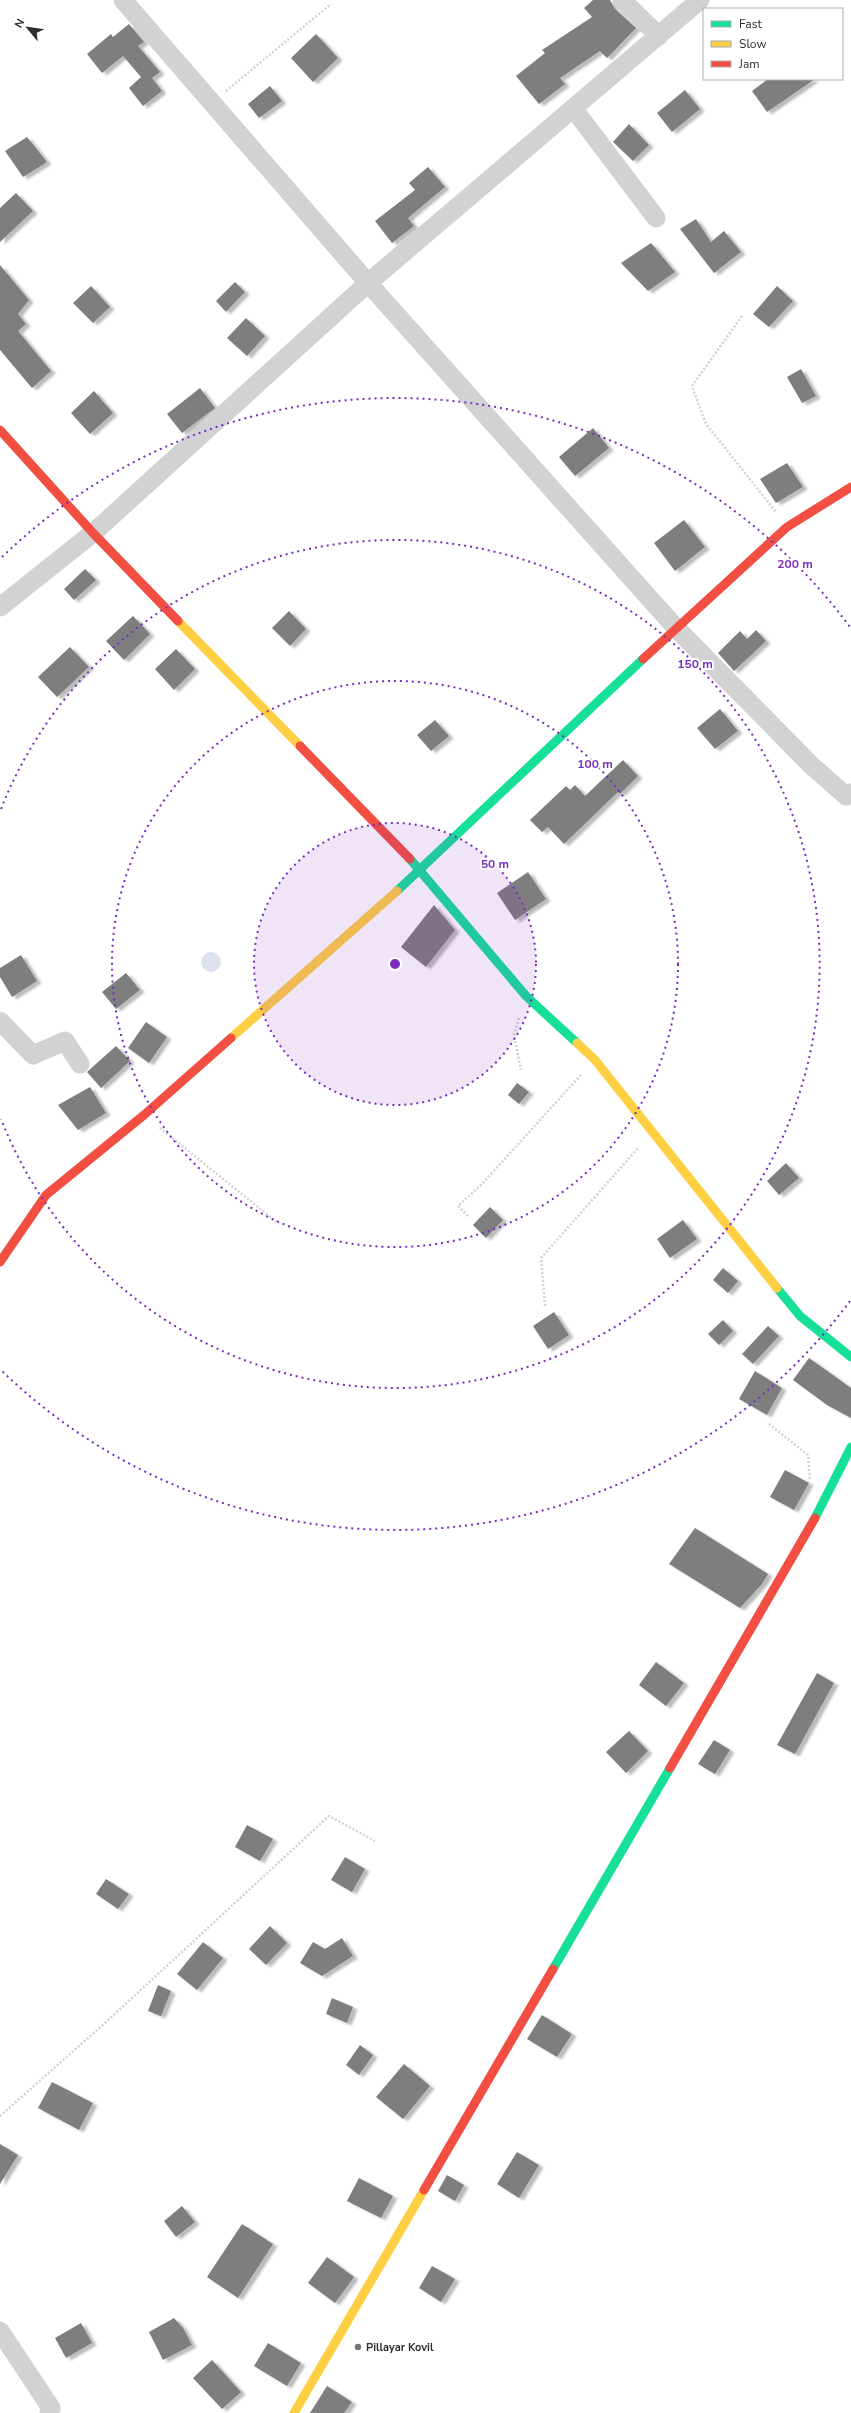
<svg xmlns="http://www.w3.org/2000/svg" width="851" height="2413" viewBox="0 0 851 2413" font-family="'Nunito Sans',sans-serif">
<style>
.water{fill:#dbe2ee}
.building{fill:#7e7e7e;filter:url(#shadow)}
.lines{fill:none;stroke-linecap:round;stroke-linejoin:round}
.path{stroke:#d2d2d2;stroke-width:2.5;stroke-dasharray:2 2;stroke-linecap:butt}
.street{stroke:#d2d2d2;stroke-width:19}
.fast{stroke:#16e098;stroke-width:9}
.slow{stroke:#ffcf43;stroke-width:9}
.jam{stroke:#f24e42;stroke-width:9}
.ring{fill:none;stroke:#7b2cbf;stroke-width:2;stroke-dasharray:2 4}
.poi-dot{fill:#767676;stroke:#fff;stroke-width:1.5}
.labels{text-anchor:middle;stroke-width:4;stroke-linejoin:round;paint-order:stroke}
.poi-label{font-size:11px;font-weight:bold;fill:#2d2d2d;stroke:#fff;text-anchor:start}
.centre{fill:#7b2cbf;stroke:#fff;stroke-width:2}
.ring-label{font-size:12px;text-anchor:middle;font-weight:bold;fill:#7b2cbf;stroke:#fff;stroke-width:4;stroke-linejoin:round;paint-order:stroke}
</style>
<defs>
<filter id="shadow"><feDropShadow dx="4.5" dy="2.5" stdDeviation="1" flood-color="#0004"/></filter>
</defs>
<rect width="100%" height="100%" fill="#fff"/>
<path class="water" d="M201 962a10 10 0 1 1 20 0a10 10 0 1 1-20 0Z"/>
<path class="building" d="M593,0H610L614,8L636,28L607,58L600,51L560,78L565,84L539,104L516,76L545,53L542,50L592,17L584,8Z
M129,24L144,42L138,46L160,72L152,78L162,91L143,106L129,88L141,77L123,56L102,73L87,54L111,34L113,37Z
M316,34L338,58L313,82L291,58Z
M768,79H815L767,112L752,91Z
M270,86L282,101L259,118L248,104Z
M685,90L700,109L672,132L657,113Z
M629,124L649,145L633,161L613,142Z
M27,137L47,162L23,177L5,151Z
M428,167L445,187L408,218L414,226L392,243L375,221L415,190L409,183Z
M16,193L33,211L0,242V208Z
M696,219L711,242L724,231L741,252L714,273L680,229Z
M651,243L675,272L648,291L621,263Z
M0,265L29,300L18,314L26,324L18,331L51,371L32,388L0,350Z
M235,282L245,292L226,312L216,301Z
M91,286L110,307L93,323L73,303Z
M777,286L793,301L769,327L753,314Z
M246,318L265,336L247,356L227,338Z
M801,369L816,396L802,403L787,377Z
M200,388L215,408L182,433L167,414Z
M94,391L113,413L90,434L71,413Z
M593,428L609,448L575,476L559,457Z
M787,463L803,487L776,503L760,479Z
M684,520L705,547L675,571L654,543Z
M85,569L96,580L74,600L64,589Z
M289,611L306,629L290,646L272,628Z
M133,616L150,634L124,660L106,641Z
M756,630L766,641L734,671L718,653L740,631L747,639Z
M70,647L89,667L57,697L38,677Z
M176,649L195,669L174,690L155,669Z
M720,709L738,731L715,749L697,728Z
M435,720L449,736L431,751L417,735Z
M623,760L638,776L620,794L618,792L564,844L548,827L542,832L530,820L566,786L570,790L575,785L585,796Z
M528,872L546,899L515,920L497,893Z
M434,905L455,930L426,967L401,947Z
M21,955L37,981L12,997L0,977V968Z
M126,973L140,990L116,1009L102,992Z
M146,1022L167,1037L149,1063L128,1048Z
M116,1046L130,1061L101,1088L87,1072Z
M517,1083L529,1092L519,1104L508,1095Z
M90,1087L106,1113L78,1130L58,1105Z
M786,1163L799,1178L779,1195L767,1181Z
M490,1207L503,1220L486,1238L473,1225Z
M683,1220L697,1239L670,1258L657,1239Z
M723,1268L738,1281L728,1293L713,1280Z
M554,1312L569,1335L548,1349L533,1326Z
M723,1320L733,1331L719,1345L708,1334Z
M768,1326L779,1336L753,1364L742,1354Z
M809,1358L851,1388V1418L827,1405L793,1380Z
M755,1371L782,1388L767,1415L739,1399Z
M785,1470L809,1483L794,1510L770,1497Z
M695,1528L768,1574L762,1584L740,1608L669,1564Z
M656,1662L684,1683L666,1706L639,1685Z
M817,1673L834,1683L795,1754L777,1745Z
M629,1731L648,1751L626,1773L606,1752Z
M714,1740L730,1750L715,1774L698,1764Z
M247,1825L273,1839L260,1861L235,1847Z
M345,1857L365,1869L352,1892L331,1880Z
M106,1879L129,1894L118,1909L96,1894Z
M270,1926L287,1943L266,1965L249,1949Z
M342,1938L353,1956L322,1976L300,1963L313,1942L325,1949Z
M203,1942L223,1958L197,1990L177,1974Z
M158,1985L171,1991L161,2016L148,2011Z
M332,1998L353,2007L347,2023L326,2014Z
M542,2015L572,2034L557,2057L527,2039Z
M360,2045L373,2055L359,2075L346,2065Z
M404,2064L430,2086L403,2119L376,2097Z
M52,2082L93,2103L79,2130L38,2108Z
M0,2144L18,2155L0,2184Z
M517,2152L539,2165L519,2198L497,2184Z
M447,2175L464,2185L455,2201L438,2191Z
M359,2178L393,2196L381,2218L347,2201Z
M182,2206L195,2222L176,2237L164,2221Z
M242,2224L273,2244L238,2298L207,2277Z
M327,2257L354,2277L335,2303L308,2283Z
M432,2266L455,2279L441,2302L419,2288Z
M174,2318L183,2328L192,2345L163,2360L149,2332Z
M81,2323L92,2343L66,2358L55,2338Z
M268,2343L301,2363L287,2386L254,2366Z
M212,2360L241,2392L222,2409L193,2378Z
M327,2386L352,2402L344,2413H310Z"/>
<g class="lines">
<path class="path" d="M226,91L331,4
M742,316L692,386L706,424L776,512
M519,1018L514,1035L521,1070
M160,1128L279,1224
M468,1216L458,1206L481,1185L581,1075
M545,1306L541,1258L639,1147
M769,1424L808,1455L810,1481
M0,2116L105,2023L329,1816L375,1841"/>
<path class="street" d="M123,0L368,283L676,628L811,765L846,796L851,793
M622,0L659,36
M573,108L656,218
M0,607L93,533L368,283L700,0
M0,1021L33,1055L65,1041L80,1064
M0,2331L51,2408L49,2413"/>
<path class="fast" d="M410,859L526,996L577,1043
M397,891L643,659
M777,1288L800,1316L851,1357
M815,1518L851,1447
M553,1969L670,1768"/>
<path class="slow" d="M178,621L300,746
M231,1038L397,891
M577,1043L595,1060L777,1288
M294,2413L424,2190"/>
<path class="jam" d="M0,430L93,533L178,621
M643,659L787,527L851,487
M300,746L410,859
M0,1262L46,1195L144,1115L231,1038
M670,1768L815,1518
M424,2190L553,1969"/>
</g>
<circle cx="395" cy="964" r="141" fill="#7b2cbf" fill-opacity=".12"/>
<g class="ring">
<circle cx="395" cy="964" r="141"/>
<circle cx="395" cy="964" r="283"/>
<path d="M1 809A424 424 0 1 1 1 1119"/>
<path d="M850 1301A566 566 0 0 1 2 1371M2 557A566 566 0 0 1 850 627"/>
</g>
<circle class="poi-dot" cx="358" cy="2347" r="4"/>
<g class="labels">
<g class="poi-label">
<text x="366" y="2351">Pillayar Kovil</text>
</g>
</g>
<circle cx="395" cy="964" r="6" class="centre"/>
<g class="ring-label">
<text x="795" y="568">200 m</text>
<text x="695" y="668">150 m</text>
<text x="595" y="768">100 m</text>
<text x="495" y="868">50 m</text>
</g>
<rect x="703" y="8" width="140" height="72" fill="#ffffff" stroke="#ababab"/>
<rect x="711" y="21" width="20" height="6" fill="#16e098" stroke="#ababab"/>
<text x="739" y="28" font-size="12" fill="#2d2d2d">Fast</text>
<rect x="711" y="41" width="20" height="6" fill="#ffcf43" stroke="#ababab"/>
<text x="739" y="48" font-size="12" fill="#2d2d2d">Slow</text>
<rect x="711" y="61" width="20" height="6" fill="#f24e42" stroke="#ababab"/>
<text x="739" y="68" font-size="12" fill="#2d2d2d">Jam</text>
<g transform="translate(28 28) rotate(299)" stroke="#ffffff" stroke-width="3" paint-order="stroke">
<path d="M0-3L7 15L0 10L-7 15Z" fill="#2d2d2d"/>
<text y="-6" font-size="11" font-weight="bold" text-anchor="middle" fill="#2d2d2d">N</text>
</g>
</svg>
